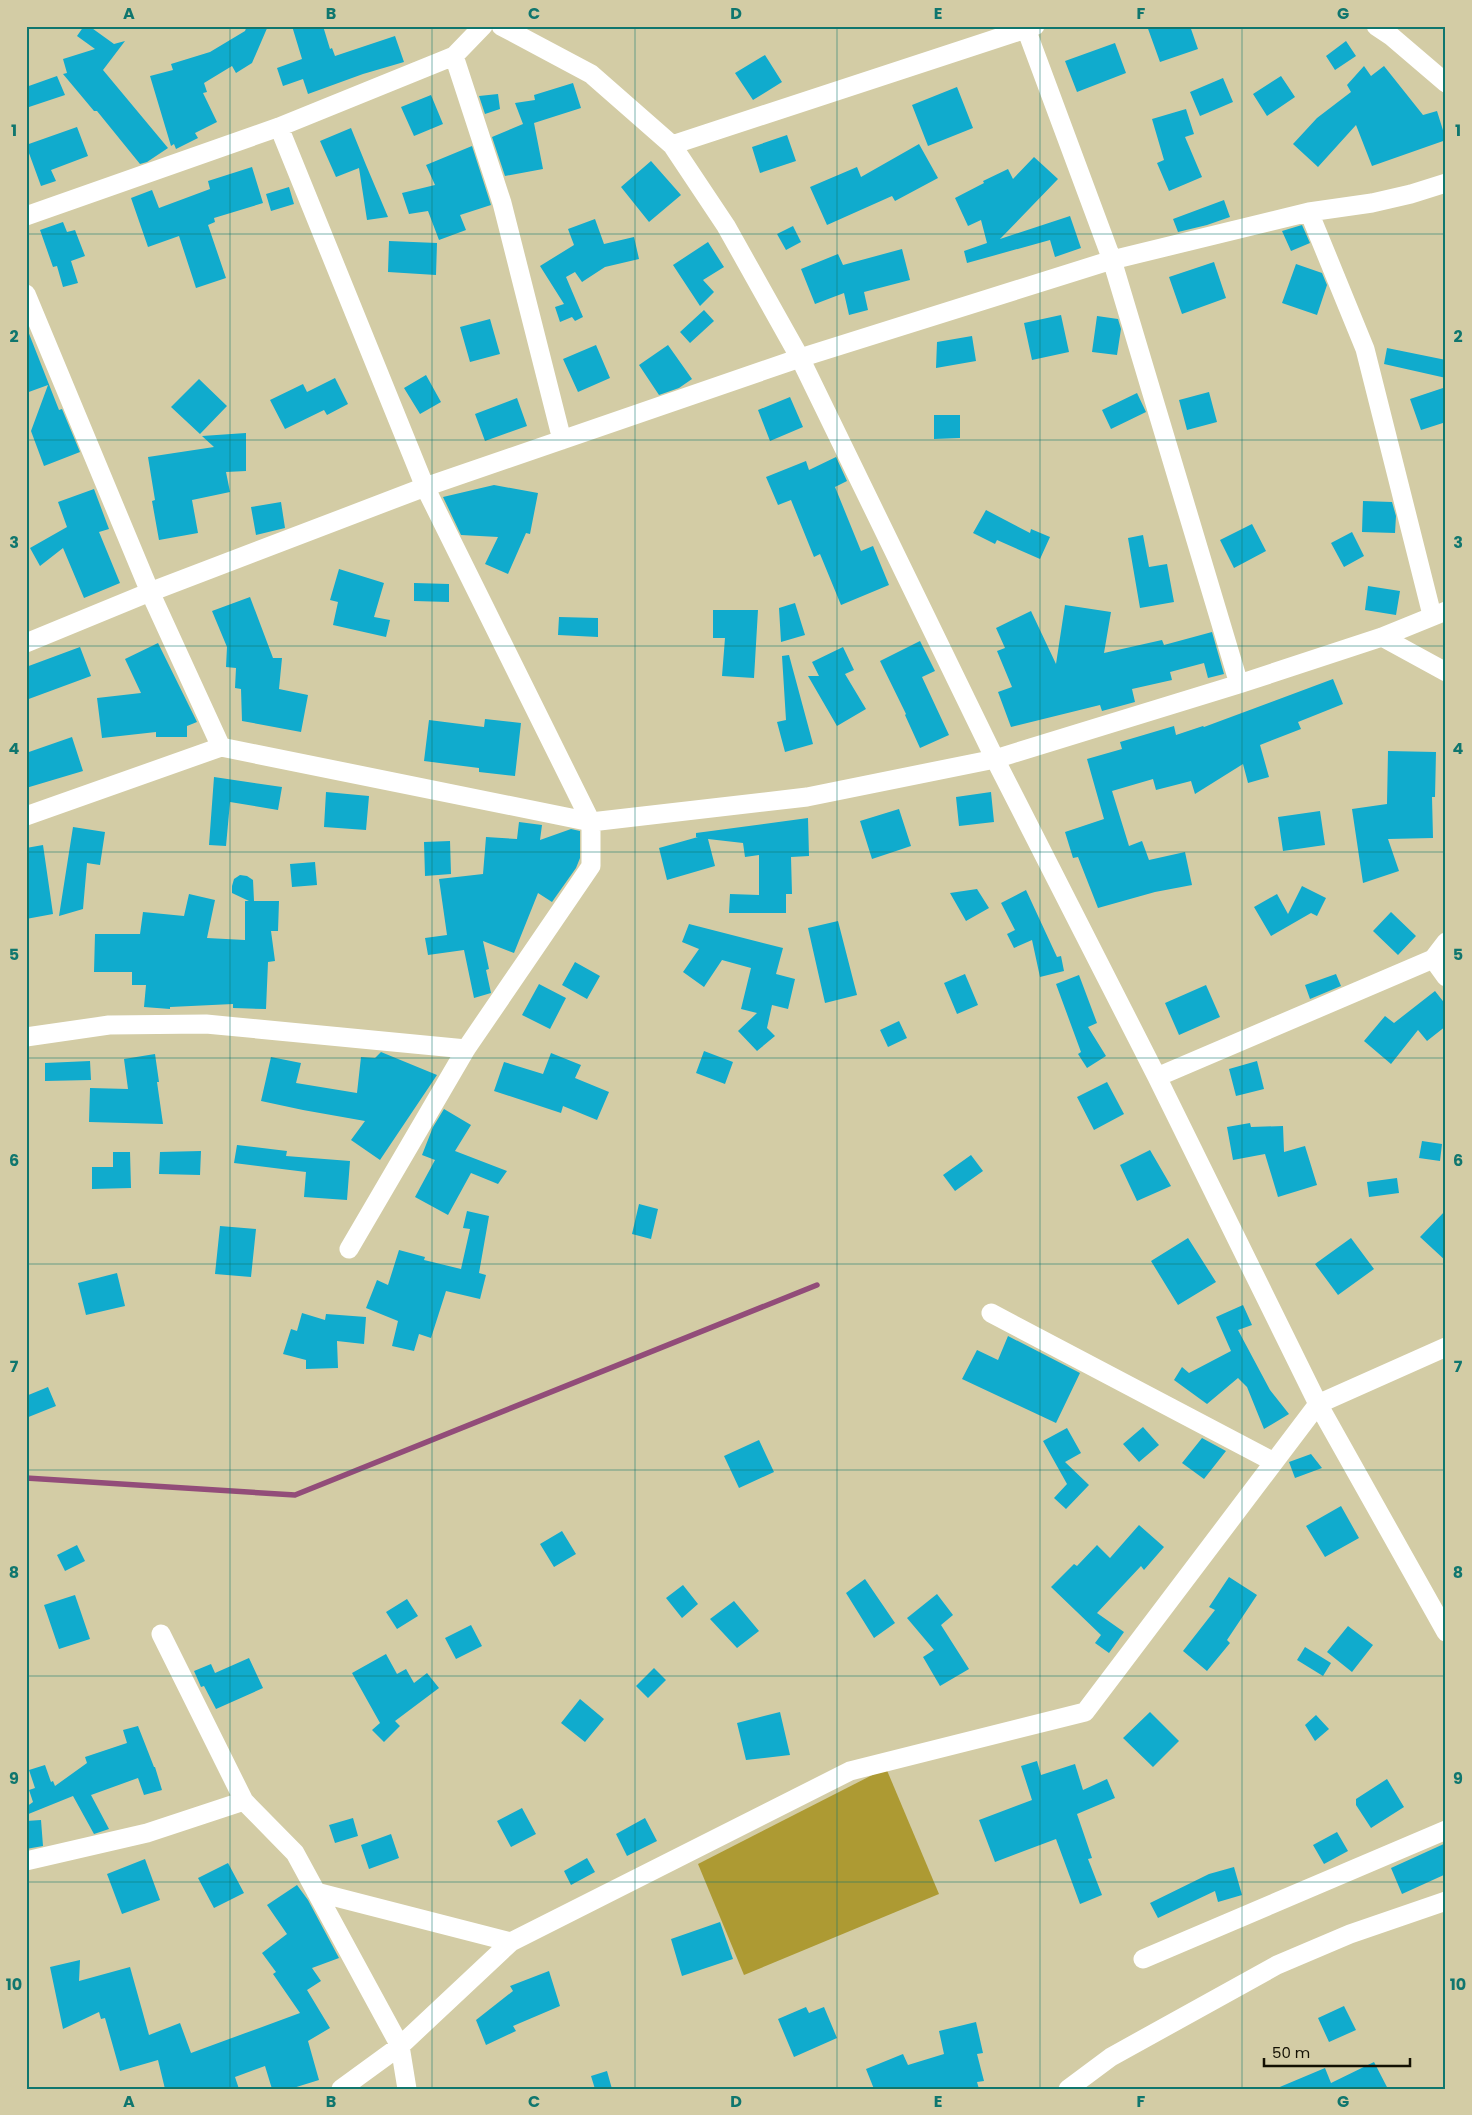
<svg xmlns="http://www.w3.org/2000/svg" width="1472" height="2115" viewBox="0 0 1472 2115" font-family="Poppins,sans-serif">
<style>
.forest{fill:#ad9a33}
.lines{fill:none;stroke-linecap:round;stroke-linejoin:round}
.stream{stroke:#924c79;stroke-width:5.5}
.building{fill:#10abcd}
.minor{stroke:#fff;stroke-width:19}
.grid{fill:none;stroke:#0f766e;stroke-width:1;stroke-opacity:0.55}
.neatline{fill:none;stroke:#0f766e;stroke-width:2}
.grid-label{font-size:16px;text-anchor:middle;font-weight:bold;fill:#0f766e}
</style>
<rect width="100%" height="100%" fill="#d3cca5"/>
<path class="forest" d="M886,1768L939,1894L744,1975L698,1864Z"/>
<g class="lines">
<path class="stream" d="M26,1478L295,1495L817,1285"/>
</g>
<path class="building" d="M84,26H89L114,44L125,41L103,70L168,148L147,162L140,164L97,111H94L63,74L67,73L63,59L95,49L77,36Z
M247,26H268L252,63L236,73L232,66L204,83L207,92L203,93L217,122L195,133L198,138L176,149L174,144L171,146L150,76L173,70L171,64L210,52L245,31Z
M292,26H323L330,49L332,48L335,56L395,36L404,62L363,74L308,94L303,79L283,86L277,68L302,59Z
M1147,26H1190L1198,49L1160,62Z
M1346,41L1356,56L1335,70L1326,56Z
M1115,43L1126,73L1077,92L1065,61Z
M765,55L782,82L753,100L735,73Z
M1364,66L1371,76L1384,66L1423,115L1437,111L1446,140L1372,166L1356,125L1318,167L1293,144L1317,118L1351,92L1347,85Z
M57,76L65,95L26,108V87Z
M1281,76L1295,97L1267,116L1253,94Z
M1223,78L1233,102L1200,116L1190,92Z
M573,83L581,108L534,123L543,169L505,176L492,137L523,124L515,103L535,100L534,95Z
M957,87L973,128L928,146L912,105Z
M498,94L500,109L485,114L479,96Z
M431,95L443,124L414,136L401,107Z
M1186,109L1194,134L1185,137L1202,177L1169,191L1157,163L1164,160L1152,119Z
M77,127L88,156L51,170L56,181L41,186L26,145Z
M351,128L366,165L388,217L367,220L359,168L336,177L320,141Z
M787,135L796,161L760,173L752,147Z
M919,144L938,178L895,201L892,196L827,225L810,187L857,167L861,177Z
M472,146L491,205L460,215L466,230L439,240L428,211L409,214L402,193L435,185L426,165Z
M1034,157L1058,179L1000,239L1070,216L1081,248L1055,257L1050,240L967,263L964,251L987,243L981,220L968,226L955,198L984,183L983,181L1008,169L1013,179Z
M651,161L681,195L649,222L621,187Z
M252,167L263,203L214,218L215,222L208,225L226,278L196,288L179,236L148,247L131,198L152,190L159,208L210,189L208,181Z
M289,187L294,204L271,211L266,194Z
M1224,200L1230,217L1207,225L1178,232L1173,219Z
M595,219L604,244L634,237L639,259L605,267L582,282L575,272L566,277L583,317L575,321L572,317L560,322L555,307L564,304L540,266L574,245L568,229Z
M63,222L67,232L75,230L85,256L71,261L78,283L63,287L57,266L53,267L40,230Z
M1302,225L1310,243L1291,251L1282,231Z
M793,226L801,242L786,250L777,234Z
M389,241L437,243L436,275L388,272Z
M708,242L724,267L703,280L714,292L700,306L673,265Z
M902,249L910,280L864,292L868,310L849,315L844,293L815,304L801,269L838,254L843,265Z
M1214,262L1226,298L1182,314L1169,277Z
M1296,264L1322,273L1327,285L1317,315L1282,303Z
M704,310L714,321L690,343L680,332Z
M1061,315L1069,352L1032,360L1024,323Z
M1097,316L1118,319L1121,329L1117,355L1092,352Z
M490,319L500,354L470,362L460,327Z
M26,326L59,410L62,409L80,452L44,466L31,431L48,385L26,393Z
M972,336L976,361L936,368L937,342Z
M596,345L610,378L578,392L563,359Z
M668,345L692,379L679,388L659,395L639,365Z
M1387,348L1446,360V378L1384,364Z
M426,375L441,402L420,414L404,388Z
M335,378L348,404L327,415L324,410L285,429L270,400L303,384L307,392Z
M199,379L227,406L200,434L171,407Z
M1446,387V422L1421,430L1410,399Z
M1209,392L1217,422L1187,430L1179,400Z
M1137,393L1146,412L1111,429L1102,410Z
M790,397L803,427L770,441L758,410Z
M517,398L527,426L485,441L475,414Z
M934,415H960V438L934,439Z
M246,433V471L226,472L230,492L192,500L198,533L159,540L152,501L155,500L148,457L214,447L202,436Z
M836,457L847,481L835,487L861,551L873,546L889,585L841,605L820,554L814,557L791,500L778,505L766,477L806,461L809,470Z
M494,485L538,493L530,534L526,533L508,574L485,564L498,537L461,535L443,497Z
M94,489L109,529L99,532L120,583L84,598L63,548L40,566L30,548L67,527L58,502Z
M1363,501L1392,502L1396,516L1395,533L1362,532Z
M281,502L285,528L256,535L251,507Z
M986,510L1030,533L1031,529L1050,537L1040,559L997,540L995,544L973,533Z
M1252,524L1266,551L1234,568L1220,540Z
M1352,532L1364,556L1344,567L1331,543Z
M1143,535L1149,567L1167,564L1174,602L1140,608L1128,538Z
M339,569L384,583L374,617L390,620L386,637L333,625L338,602L330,600Z
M414,583L449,584V602L414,601Z
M1368,586L1400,591L1396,615L1365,610Z
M250,597L273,658H282L279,689L308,695L301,732L242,721L241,689L235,688L236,668L226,667L227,647L212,611Z
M795,603L805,635L781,642L779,608Z
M1065,605L1111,612L1104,653L1162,640L1164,645L1212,632L1224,674L1208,678L1204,663L1170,672L1172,680L1132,689L1135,702L1102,711L1100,705L1011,727L998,692L1012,687L997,651L1005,648L996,628L1031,611L1056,664Z
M713,610H758L754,678L722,676L725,638H713Z
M559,617L598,618V637L558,635Z
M920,641L935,671L922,677L949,735L920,748L905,715L906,714L880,661Z
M158,643L197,722L187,726V737H156V732L102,738L97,698L141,693L125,659Z
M80,647L91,676L26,700V667Z
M843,647L854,670L845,674L866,709L837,726L808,676H819L812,662Z
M789,655L813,744L785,752L777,722L786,720L782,656Z
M1333,679L1343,704L1298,722L1301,729L1260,745L1269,777L1248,783L1243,764L1195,794L1191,781L1156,790L1153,779L1112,791L1129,846L1142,841L1149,860L1185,852L1192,885L1155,892L1098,908L1078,857L1073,858L1065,832L1104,819L1087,759L1122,749L1120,742L1174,726L1176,735L1203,726L1204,727Z
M485,719L521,723L515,776L479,772V768L424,761L429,720L484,727Z
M72,737L83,771L26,788V753Z
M1388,751L1436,752L1435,797H1432L1433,838L1388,839L1399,871L1363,883L1352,809L1387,804Z
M214,777L282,787L278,810L230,802L226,846L209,845Z
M326,792L369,796L366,830L324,827Z
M991,792L994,822L959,826L956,797Z
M899,809L911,846L872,859L860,821Z
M1320,811L1325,845L1283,851L1278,817Z
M808,818L809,856L791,857L792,894H786V913H729L730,894L759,895V855L745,857L743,843L708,839L715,866L667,880L659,848L698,837H696V833Z
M519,822L542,825L540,840L571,829L580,831V858L576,868L552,902L538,893L514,953L483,941L489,969L486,970L491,993L474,998L464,950L428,955L425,938L447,935L439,879L483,874L486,837L517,839Z
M73,827L105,832L100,865L87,863L83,909L59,916Z
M450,841L451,874L425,876L424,842Z
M43,845L53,914L26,919V848Z
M315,862L317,885L292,887L290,864Z
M240,875L247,876L253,880L254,901H279L278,931H271L275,961L268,962L266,1009L233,1008V1004L170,1007V1009L144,1007L146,985H132V972H94L95,934H140L143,912L184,916L189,894L215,900L207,938L245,940V901H249L232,893V886L234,879Z
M1302,886L1326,898L1317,916L1311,913L1271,936L1254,907L1277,894L1288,914Z
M977,889L989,908L966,921L950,893Z
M1026,890L1057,957L1061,956L1064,971L1040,977L1032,940L1014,948L1007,934L1015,930L1001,903Z
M1391,912L1416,936L1398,955L1373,931Z
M838,921L857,995L825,1003L808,928Z
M689,924L783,948L776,974L795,979L788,1009L772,1005L767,1028L775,1036L757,1051L738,1031L757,1013L741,1009L751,968L722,960L704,987L683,972L699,949L682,942Z
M575,962L600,976L587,999L562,985Z
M965,974L978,1005L957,1014L944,983Z
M1336,974L1341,986L1310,999L1305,985Z
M1079,975L1097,1023L1088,1027L1106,1056L1087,1068L1078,1054L1081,1052L1056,984Z
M539,984L566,998L550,1029L522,1015Z
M1206,985L1220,1017L1179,1035L1165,1003Z
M1435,991L1446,1005V1026L1427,1041L1418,1030L1391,1064L1364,1041L1385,1016L1394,1023Z
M899,1021L907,1038L888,1047L880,1030Z
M704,1051L733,1062L725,1084L696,1073Z
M381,1052L437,1075L380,1160L351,1140L365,1121L303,1110L261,1101L271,1057L301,1063L296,1083L357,1093L361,1057L375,1058Z
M551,1053L581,1065L575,1078L609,1092L597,1120L563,1106L561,1113L494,1091L504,1062L543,1074Z
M155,1054L159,1082H157L163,1124L89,1122L90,1088L128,1089L124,1059Z
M90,1061L91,1080L45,1081V1063Z
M1257,1061L1264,1089L1236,1096L1229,1069Z
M1107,1082L1124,1114L1094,1130L1077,1097Z
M444,1109L471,1125L455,1151L507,1171L498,1184L471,1173L448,1215L415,1197L435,1160L422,1155L433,1127Z
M1250,1123L1251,1127L1283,1126L1284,1152L1305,1146L1317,1185L1278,1197L1265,1154L1233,1160L1227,1127Z
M1422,1141L1442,1144L1440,1161L1419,1158Z
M237,1145L287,1151L286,1156L350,1161L347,1200L304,1197L306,1172L234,1163Z
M1150,1150L1171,1186L1137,1201L1120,1165Z
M201,1151L200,1175L159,1174L160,1152Z
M113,1152H130L131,1188L92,1189V1167H113Z
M971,1155L983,1171L955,1191L943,1175Z
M1397,1178L1399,1193L1369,1197L1367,1182Z
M639,1204L658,1209L651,1239L632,1234Z
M1446,1210V1261L1420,1237Z
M467,1211L489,1216L479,1273L486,1275L480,1299L446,1291L431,1338L419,1334L414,1351L392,1346L398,1321L366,1308L377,1280L388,1285L399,1250L425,1257L424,1260L461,1269L470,1229L463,1228Z
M220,1226L256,1229L251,1277L215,1274Z
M1188,1238L1216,1282L1178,1305L1151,1261Z
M1351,1238L1374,1269L1338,1295L1315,1264Z
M117,1273L125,1306L86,1315L78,1283Z
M1243,1305L1252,1325L1238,1330L1270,1390L1289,1414L1264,1429L1247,1387L1238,1378L1207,1404L1174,1380L1182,1367L1189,1373L1231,1351L1216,1317Z
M302,1313L325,1320L326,1314L366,1317L364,1344L337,1341L338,1368L306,1369V1360L283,1354L291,1329L297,1331Z
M1008,1336L1080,1373L1056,1423L962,1379L977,1350L998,1360Z
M48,1387L56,1406L26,1418V1396Z
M1143,1427L1159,1445L1139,1462L1123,1444Z
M1067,1428L1081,1453L1065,1462L1089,1485L1066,1509L1054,1498L1067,1484L1043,1441Z
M1202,1438L1226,1451L1204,1479L1182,1463Z
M759,1440L774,1472L739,1488L724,1456Z
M1311,1454L1322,1468L1295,1478L1289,1462Z
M1341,1506L1359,1538L1325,1557L1306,1526Z
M1139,1525L1164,1547L1144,1570L1141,1566L1097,1613L1124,1632L1109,1653L1095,1643L1101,1635L1051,1587L1074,1564L1077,1566L1097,1545L1110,1558Z
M562,1531L576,1554L554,1567L540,1544Z
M77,1545L85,1561L65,1571L57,1555Z
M1229,1577L1257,1595L1227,1640L1230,1643L1207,1671L1183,1651L1215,1610L1209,1607Z
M865,1579L895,1623L874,1638L846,1593Z
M683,1585L698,1604L682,1618L666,1598Z
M937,1594L953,1615L941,1625L969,1669L940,1686L923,1657L934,1650L907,1618Z
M75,1595L90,1639L59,1649L44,1605Z
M407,1599L418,1616L397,1629L386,1612Z
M734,1601L759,1631L737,1648L710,1619Z
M471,1625L482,1646L456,1659L445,1638Z
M1348,1626L1373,1645L1352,1672L1327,1652Z
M1305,1647L1331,1663L1323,1676L1297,1660Z
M386,1654L397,1674L406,1669L414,1683L427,1673L439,1688L395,1721L400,1726L384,1742L372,1730L380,1723L352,1673Z
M249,1658L263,1688L216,1709L204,1686L201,1687L194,1671L211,1664L215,1673Z
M654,1668L666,1680L648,1698L636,1686Z
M580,1699L604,1719L585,1742L561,1723Z
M780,1712L790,1755L746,1760L737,1723Z
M1150,1712L1179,1741L1153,1767L1123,1738Z
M1316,1715L1329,1729L1315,1741L1305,1725Z
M138,1726L154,1767H155L162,1790L144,1795L138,1778L91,1795L109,1829L94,1834L73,1796L26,1815V1807L33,1802L29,1790L35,1788L29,1770L45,1765L51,1782L53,1781L55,1786L87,1763L85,1757L127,1743L123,1730Z
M1037,1761L1041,1775L1075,1764L1083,1790L1107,1779L1115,1798L1077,1814L1092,1858L1088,1859L1102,1895L1080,1904L1056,1839L995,1862L979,1820L1032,1800L1021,1766Z
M1387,1779L1404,1807L1371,1828L1356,1805V1799Z
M522,1808L536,1834L511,1847L497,1821Z
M353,1818L358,1836L335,1843L329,1825Z
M645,1818L657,1841L627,1856L616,1834Z
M41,1820L43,1846L26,1849V1821Z
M1337,1832L1348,1851L1324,1864L1313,1845Z
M391,1834L399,1858L369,1869L361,1845Z
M1446,1843V1874L1402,1894L1391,1868Z
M587,1858L595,1872L571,1885L564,1871Z
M145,1859L160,1900L122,1914L107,1874Z
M228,1863L244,1893L214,1908L198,1878Z
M1234,1867L1242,1895L1218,1902L1215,1891L1158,1918L1150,1903L1209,1874Z
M297,1885L308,1900L339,1958L312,1968L321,1981L307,1990L330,2028L308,2041L319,2080L290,2089H272L265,2066L235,2077L239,2089H165L158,2060L120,2071L105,2018L101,2019L99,2012L63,2029L50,1967L80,1960L79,1981L130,1967L149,2035L180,2023L191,2053L300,2013L273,1974L276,1972L262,1953L287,1934L267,1905Z
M720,1922L733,1959L682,1976L671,1939Z
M549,1971L560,2006L513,2026L516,2031L486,2045L476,2020L513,1991L510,1986Z
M1344,2006L1356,2030L1329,2042L1318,2018Z
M806,2007L809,2013L824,2007L837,2038L794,2057L778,2019Z
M976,2022L983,2053L977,2054L984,2081L977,2082L979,2089H874L866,2069L903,2054L908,2065L944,2054L939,2031Z
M1374,2062L1388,2089H1275L1325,2068L1331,2083Z
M607,2071L612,2089H595L591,2076Z"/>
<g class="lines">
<path class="minor" d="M501,26L591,74L672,145L726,226L800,358L995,759L1157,1077L1318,1404L1446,1632
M1025,26L1112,260L1239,684
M1376,26L1391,36L1446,83
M454,56L502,203L562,440
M279,127L425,487L591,822V866L466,1049L349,1249
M672,145L1035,26
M1309,212L1365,349L1432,615
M26,216L279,127L454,56L483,26
M26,294L150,592L221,747L591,822L807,797L995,759L1239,684L1382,637L1446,611
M1382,637L1446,672
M26,643L150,592L425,487L800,358L1112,260L1309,212L1372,203L1411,194L1446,183
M26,816L221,747
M1433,959L1446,977
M26,1037L109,1025L206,1024L466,1049
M1157,1077L1433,959L1446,942
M991,1313L1274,1462
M161,1634L244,1801L295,1853L400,2046L407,2089
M26,1861L147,1833L244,1801
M316,1892L511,1942
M1143,1959L1446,1830
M341,2089L400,2046L511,1942L850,1771L1085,1712L1318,1404L1446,1347
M1068,2089L1111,2057L1277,1965L1350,1934L1446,1901"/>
</g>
<path class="grid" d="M230,26V2089M432,26V2089M635,26V2089M837,26V2089M1040,26V2089M1242,26V2089M26,234H1446M26,440H1446M26,646H1446M26,852H1446M26,1058H1446M26,1264H1446M26,1470H1446M26,1676H1446M26,1882H1446"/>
<rect width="1472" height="2115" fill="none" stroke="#d3cca5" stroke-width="55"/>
<path d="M1264 2058v8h146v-8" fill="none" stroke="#131003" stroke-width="2.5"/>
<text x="1272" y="2058" font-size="15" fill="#131003" stroke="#d3cca5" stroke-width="4" paint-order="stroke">50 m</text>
<rect x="28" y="28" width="1416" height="2060" class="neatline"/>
<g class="grid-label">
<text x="129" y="19">A</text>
<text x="331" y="19">B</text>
<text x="534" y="19">C</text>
<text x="736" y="19">D</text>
<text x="938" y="19">E</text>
<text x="1141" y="19">F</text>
<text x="1343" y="19">G</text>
<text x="14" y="136">1</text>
<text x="1458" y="136">1</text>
<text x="14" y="342">2</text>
<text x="1458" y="342">2</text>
<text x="14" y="548">3</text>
<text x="1458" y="548">3</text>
<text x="14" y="754">4</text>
<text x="1458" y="754">4</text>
<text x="14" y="960">5</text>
<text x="1458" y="960">5</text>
<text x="14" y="1166">6</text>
<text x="1458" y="1166">6</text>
<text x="14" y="1372">7</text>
<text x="1458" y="1372">7</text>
<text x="14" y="1578">8</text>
<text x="1458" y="1578">8</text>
<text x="14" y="1784">9</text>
<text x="1458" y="1784">9</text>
<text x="14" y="1990">10</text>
<text x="1458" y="1990">10</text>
<text x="129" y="2107">A</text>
<text x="331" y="2107">B</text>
<text x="534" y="2107">C</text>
<text x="736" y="2107">D</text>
<text x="938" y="2107">E</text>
<text x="1141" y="2107">F</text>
<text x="1343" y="2107">G</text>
</g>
</svg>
